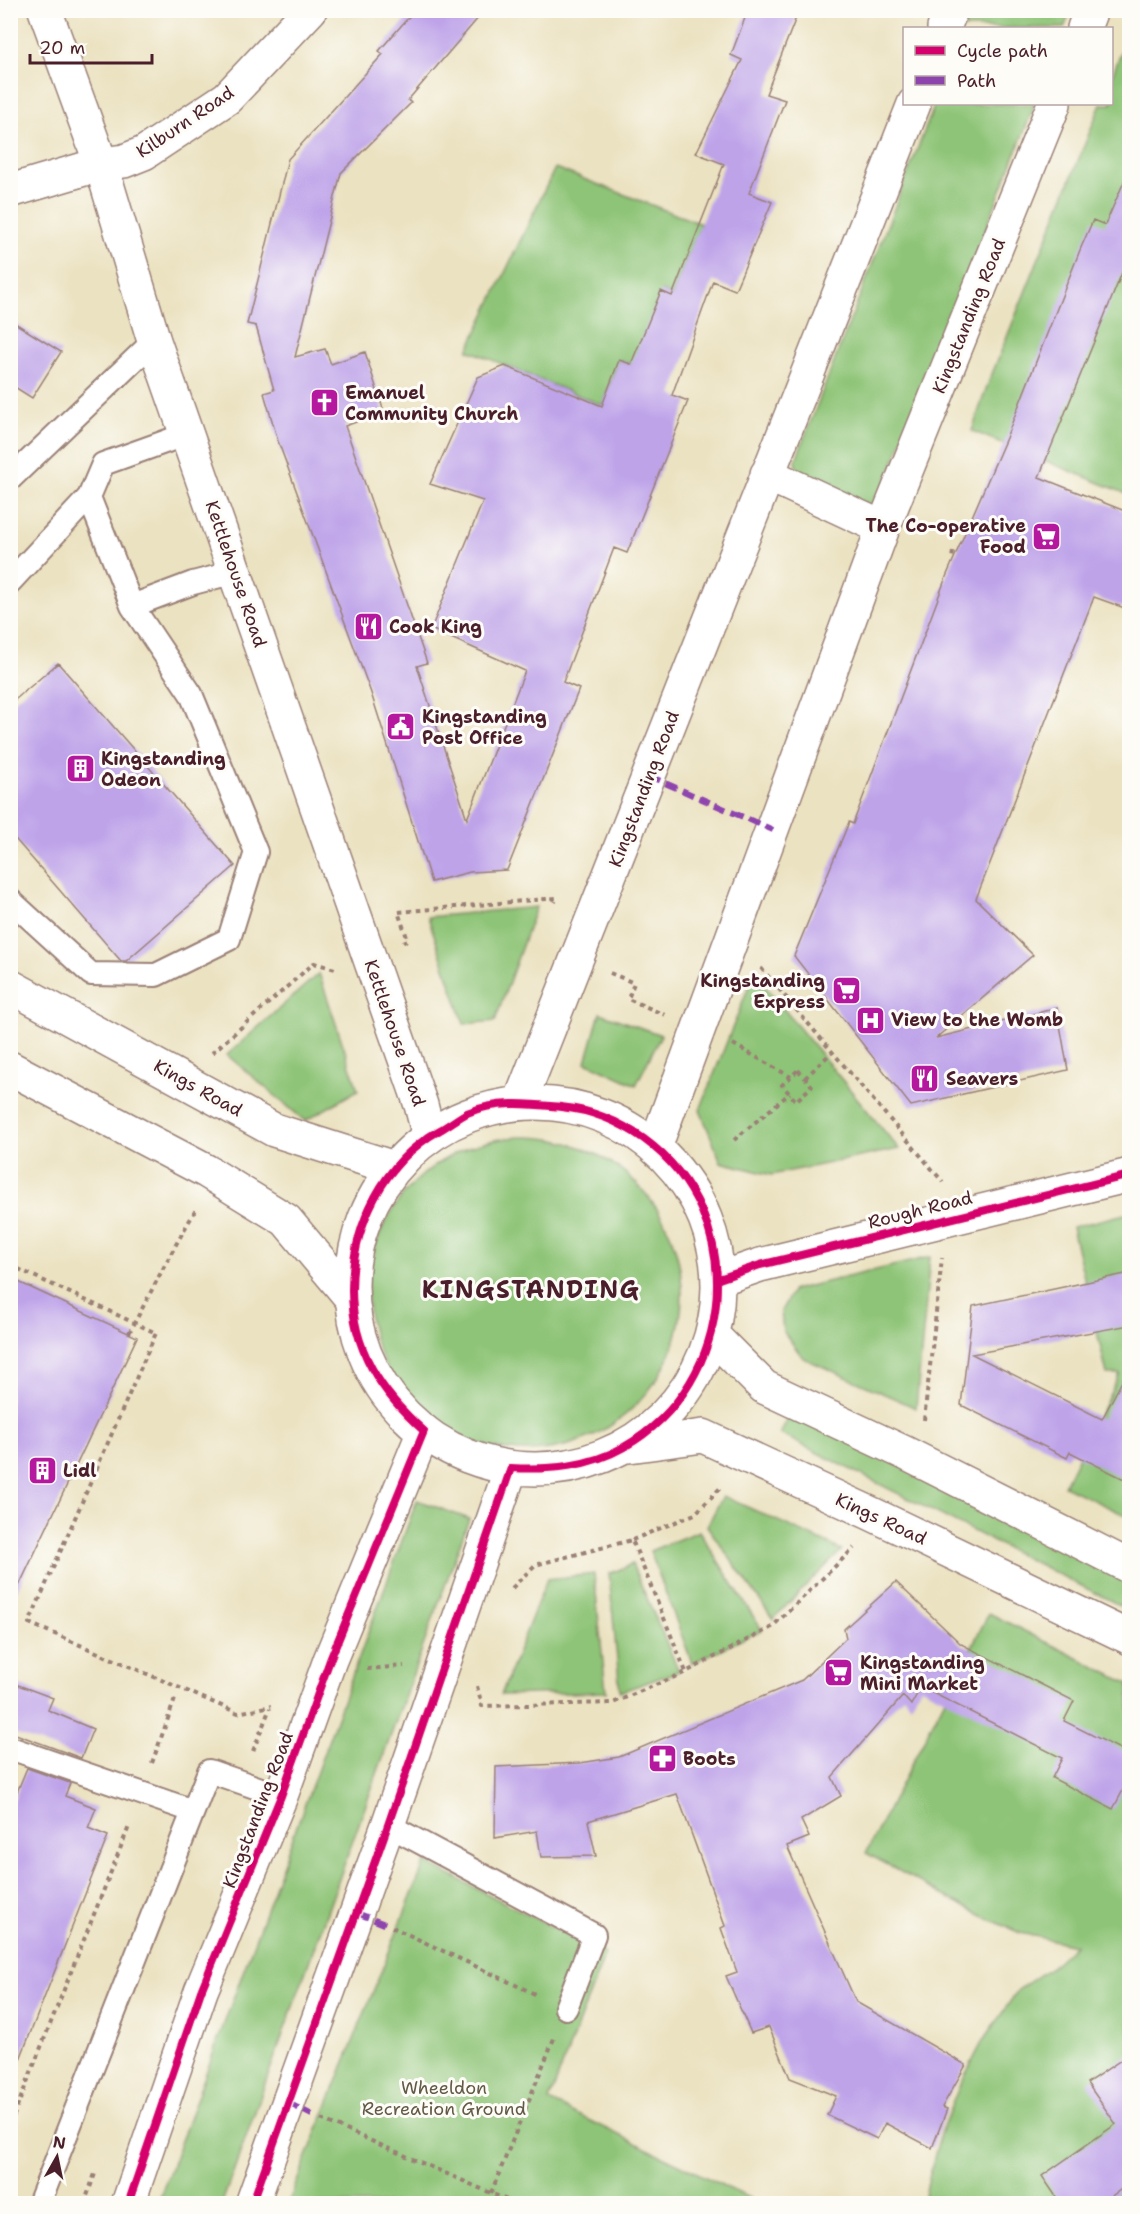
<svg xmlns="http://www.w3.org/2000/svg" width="1140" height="2214" viewBox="0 0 1140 2214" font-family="'Shantell Sans',sans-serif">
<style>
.green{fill:#8ec477;stroke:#6c7251;stroke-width:1.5}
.building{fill:#bea3e9}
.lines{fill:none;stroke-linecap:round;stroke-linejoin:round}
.service-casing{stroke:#9a8076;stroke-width:26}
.minor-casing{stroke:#9a8076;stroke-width:36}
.tertiary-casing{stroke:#9a8076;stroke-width:36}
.secondary-casing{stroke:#9a8076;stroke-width:36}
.path{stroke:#9a8076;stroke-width:4;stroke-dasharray:4.5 4.5;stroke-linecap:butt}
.service{stroke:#fff;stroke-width:22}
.minor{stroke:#fff;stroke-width:33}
.tertiary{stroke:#fff;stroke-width:33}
.secondary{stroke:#fff;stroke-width:33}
.quiet{stroke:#8e44ad;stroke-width:6;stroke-dasharray:12 6;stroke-linecap:butt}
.cycleway-casing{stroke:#fdfcf7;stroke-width:11}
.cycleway{stroke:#d6006c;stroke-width:8}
.labels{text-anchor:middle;stroke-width:6;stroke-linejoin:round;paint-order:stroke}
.street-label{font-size:18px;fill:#4a1f2b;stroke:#fdfcf7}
.poi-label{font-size:18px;font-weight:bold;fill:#4a1f2b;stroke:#fdfcf7;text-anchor:start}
.park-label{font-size:18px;fill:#625946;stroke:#fdfcf7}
.district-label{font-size:24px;font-weight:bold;letter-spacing:1.5px;fill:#4a1f2b;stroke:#fdfcf7}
</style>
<rect width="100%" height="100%" fill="#fdfcf7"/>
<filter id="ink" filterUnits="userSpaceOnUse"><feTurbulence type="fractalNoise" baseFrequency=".0167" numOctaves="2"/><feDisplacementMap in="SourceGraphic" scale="12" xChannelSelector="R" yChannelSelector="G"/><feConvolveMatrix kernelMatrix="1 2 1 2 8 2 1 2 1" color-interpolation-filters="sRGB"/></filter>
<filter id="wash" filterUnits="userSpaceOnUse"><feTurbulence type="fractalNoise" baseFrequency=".008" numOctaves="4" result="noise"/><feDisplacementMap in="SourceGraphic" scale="24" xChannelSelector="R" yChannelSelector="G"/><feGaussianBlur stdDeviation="1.35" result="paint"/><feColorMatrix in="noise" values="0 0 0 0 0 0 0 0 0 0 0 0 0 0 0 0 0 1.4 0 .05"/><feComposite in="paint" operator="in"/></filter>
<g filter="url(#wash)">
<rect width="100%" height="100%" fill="#ebe2c1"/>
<path class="green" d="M971,11V10L1071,11L1064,28H964Z
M1129,31V495L972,431L986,389L1101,104H1112V76Z
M935,104H1035L877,505L865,503L797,472L796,459Z
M555,168L701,224L672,296L662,291L645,368L619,360L602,405L468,350Z
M536,907L495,1021L464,1024L428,917Z
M319,973L358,1090L305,1121L227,1055Z
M754,973L899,1149L771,1175L721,1162L700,1110Z
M600,1013L661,1035L636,1085L586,1062Z
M368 1294a157 157 0 1 1 314 0a157 157 0 1 1-314 0Z
M1129,1213V1517L1064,1486L1120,1374H1107L1072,1227Z
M930,1257L916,1408L803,1358L783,1331L781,1311L793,1290Z
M792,1410L1129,1578V1610L780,1434Z
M723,1496L842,1550L773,1619L707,1526Z
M417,1500L469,1519L222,2203H158Z
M699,1531L762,1630L692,1663L650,1551Z
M632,1564L679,1671L620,1692L609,1574Z
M594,1574L606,1692L501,1695L547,1579Z
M989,1613L1129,1684V2203H923L940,2134L959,2087L983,2041L1018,1990L1051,1967L1075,1945L1020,1933L974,1912L866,1853Z
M425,1862L605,1954L549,2101L759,2203L288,2204Z"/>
<g id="blocks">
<path class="building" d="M415,10H485L408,100L411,103L341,173L295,357L325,349L331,364L365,352L384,412L345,426L427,663L417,666L467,819L525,671L431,629L483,501L430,484L478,377L505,366L602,406L619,360L631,364L661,291L672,296L724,164L696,153L742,60L731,55L748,10H799L766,94L785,100L749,193L772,202L735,290L713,281L672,395L688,401L627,553L614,548L563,682L579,689L507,870L470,872L431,882L371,693L278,441L264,393L274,390L256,326L247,324L288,159L383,54L379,51Z
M1130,168V253L1039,477L1130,513V610L1094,597L976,899L1033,955L936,1038L1057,1008L1068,1070L911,1106L794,956L849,822L853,824L946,577L1006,438L1080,250L1093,220L1105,225Z
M10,320L61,352L32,398L10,384Z
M58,663L235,866L126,961H121L10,833V704Z
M1130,1273V1325L972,1354L1102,1419L1130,1366V1482L1070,1452L1067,1458L961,1405L973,1306Z
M10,1278L137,1337L10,1605Z
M896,1582L961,1644L1074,1701L1064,1721L1130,1754V1777L1113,1809L1052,1778L1062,1758L921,1687L911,1705L903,1696L832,1777L841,1796L801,1820L809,1837L787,1846L856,2002L966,2065L942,2107L947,2109L932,2148L885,2123L877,2139L827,2115L836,2096L790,2078L769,2027L751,2033L726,1976L737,1972L721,1928L725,1926L677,1794L588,1821L596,1856L541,1857L537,1831L495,1838L496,1767L580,1763L619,1757L802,1680L846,1638L844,1629Z
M10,1682L53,1698L48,1710L93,1729L81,1758L10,1732Z
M27,1768L70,1783L65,1796L96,1808L88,1828L108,1836L13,2077L10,1809Z
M1130,2054V2183L1100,2204H1061L1042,2176L1116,2124L1087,2083Z"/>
</g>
</g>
<g filter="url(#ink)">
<use href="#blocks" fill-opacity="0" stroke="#9a8076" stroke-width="1.5"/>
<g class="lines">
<defs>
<path id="service" d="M10,479L154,341
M89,497L103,464L187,434
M10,582L89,497L132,606L191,694L256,852L229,939L156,975L91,974L10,900
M132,606L193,583L235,572
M10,1748L193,1811
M388,1825L594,1935L566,2008
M39,2204L209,1771L281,1796"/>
<path id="minor" d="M45,10L101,164L154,341L421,1105L429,1136
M10,191L101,164L124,161L144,153L227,98L310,10"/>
<path id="tertiary" d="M719,1279L760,1265L1130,1175"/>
<path id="secondary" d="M944,28L951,10
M1084,28L1091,10
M767,474L883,528
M10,986L274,1130L394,1168
M10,1068L206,1171L286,1220L352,1299
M520,1102L914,104
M352 1286a183 183 0 1 1 366 0a183 183 0 1 1-366 0Z
M655,1147L883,528L1054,104
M712,1335L764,1387L905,1453L1130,1567
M629,1446L703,1436L870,1513L1130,1638
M128,2204L201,1991L281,1796L330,1660L424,1431
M252,2204L388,1825L511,1468"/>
</defs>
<use href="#service" class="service-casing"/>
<use href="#minor" class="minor-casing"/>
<use href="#tertiary" class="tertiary-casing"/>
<use href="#secondary" class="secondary-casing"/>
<path class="path" d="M953,552L952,558L954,559
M403,942L408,940L398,912L557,898L555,902
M761,968L943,1182
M610,973L634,983L628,999L665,1015
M733,1044L791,1077
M212,1053L314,963L335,969
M798,1070L812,1086L796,1101L782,1085Z
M805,1078L832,1052
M734,1140L790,1093
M10,1265L156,1333L29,1623L238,1713L271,1706
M129,1333C152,1291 172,1249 197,1208
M924,1420L942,1258
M632,1540L695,1514L722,1486
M512,1588L535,1565L632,1540L686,1672
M367,1669L404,1666
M477,1686L482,1706L613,1703L686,1672L772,1627L854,1548
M253,1751L270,1708
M152,1763L175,1699
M392,1927L537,1995
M321,2119L516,2204
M10,2125L130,1824
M491,2193L555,2036
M84,2204L96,2171"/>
<use href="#service" class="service"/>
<use href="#minor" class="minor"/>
<use href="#tertiary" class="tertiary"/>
<use href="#secondary" class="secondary"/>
<path class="quiet" d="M649,776L773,830
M357,1913L387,1925
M288,2103L312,2115"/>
<defs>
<path id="cycleway" d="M719,1279L760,1265L1130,1175
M128,2204L201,1991L281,1796L330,1660L424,1431C381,1393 352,1349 352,1290C352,1226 383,1162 440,1130C449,1125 458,1118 467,1113C497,1100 530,1104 561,1107C592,1110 619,1121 644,1139C751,1217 737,1383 624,1447C589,1467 550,1470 511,1468L388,1825L252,2204"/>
</defs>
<use href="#cycleway" class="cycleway-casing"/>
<use href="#cycleway" class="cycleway"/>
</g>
</g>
<defs>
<symbol id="church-square" viewBox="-11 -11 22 22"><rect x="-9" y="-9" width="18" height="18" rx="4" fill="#b5179e" stroke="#fdfcf7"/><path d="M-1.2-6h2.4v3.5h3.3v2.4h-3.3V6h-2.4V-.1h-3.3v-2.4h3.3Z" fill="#fff"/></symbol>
<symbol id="supermarket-square" viewBox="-11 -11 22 22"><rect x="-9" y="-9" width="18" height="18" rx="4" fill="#b5179e" stroke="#fdfcf7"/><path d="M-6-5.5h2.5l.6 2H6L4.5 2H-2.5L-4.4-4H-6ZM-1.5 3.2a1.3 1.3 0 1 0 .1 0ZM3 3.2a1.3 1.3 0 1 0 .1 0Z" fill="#fff"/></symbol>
<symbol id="restaurant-square" viewBox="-11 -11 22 22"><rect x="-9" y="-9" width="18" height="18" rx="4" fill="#b5179e" stroke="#fdfcf7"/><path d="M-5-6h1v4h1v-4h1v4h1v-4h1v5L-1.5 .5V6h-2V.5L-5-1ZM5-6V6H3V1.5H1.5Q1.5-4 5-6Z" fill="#fff"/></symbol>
<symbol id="civic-square" viewBox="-11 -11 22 22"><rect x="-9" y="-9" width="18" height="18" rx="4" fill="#b5179e" stroke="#fdfcf7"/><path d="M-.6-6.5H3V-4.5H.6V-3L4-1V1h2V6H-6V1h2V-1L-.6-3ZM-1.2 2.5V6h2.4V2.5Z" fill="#fff"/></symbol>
<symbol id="building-square" viewBox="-11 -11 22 22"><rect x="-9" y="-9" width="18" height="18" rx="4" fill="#b5179e" stroke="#fdfcf7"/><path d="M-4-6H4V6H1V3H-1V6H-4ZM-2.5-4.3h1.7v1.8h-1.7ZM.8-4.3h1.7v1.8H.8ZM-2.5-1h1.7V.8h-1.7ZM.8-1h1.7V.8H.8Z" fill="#fff"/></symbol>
<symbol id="hospital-square" viewBox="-11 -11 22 22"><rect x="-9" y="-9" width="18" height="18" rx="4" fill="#b5179e" stroke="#fdfcf7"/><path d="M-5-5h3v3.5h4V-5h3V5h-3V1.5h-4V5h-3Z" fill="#fff"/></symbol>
<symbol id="pharmacy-square" viewBox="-11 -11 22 22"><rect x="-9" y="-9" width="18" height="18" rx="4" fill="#b5179e" stroke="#fdfcf7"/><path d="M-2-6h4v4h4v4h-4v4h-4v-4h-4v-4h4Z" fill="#fff"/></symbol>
</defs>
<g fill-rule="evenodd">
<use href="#church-square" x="308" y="386" width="33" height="33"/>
<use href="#supermarket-square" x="1030" y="520" width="33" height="33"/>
<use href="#restaurant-square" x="352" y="610" width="33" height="33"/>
<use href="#civic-square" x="384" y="710" width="33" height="33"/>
<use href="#building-square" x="64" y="752" width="33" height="33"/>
<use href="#supermarket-square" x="830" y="974" width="33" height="33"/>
<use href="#hospital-square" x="854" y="1004" width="33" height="33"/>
<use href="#restaurant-square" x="908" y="1062" width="33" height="33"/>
<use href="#building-square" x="26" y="1454" width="33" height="33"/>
<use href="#supermarket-square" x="822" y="1656" width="33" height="33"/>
<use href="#pharmacy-square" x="646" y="1742" width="33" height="33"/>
</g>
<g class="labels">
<g class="street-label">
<text transform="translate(185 122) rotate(-34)" y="6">Kilburn Road</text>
<text transform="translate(969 316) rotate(-68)" y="6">Kingstanding Road</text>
<text transform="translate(236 574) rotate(71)" y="6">Kettlehouse Road</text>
<text transform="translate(644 789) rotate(-69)" y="6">Kingstanding Road</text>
<text transform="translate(395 1033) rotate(71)" y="6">Kettlehouse Road</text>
<text transform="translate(198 1088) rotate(29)" y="6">Kings Road</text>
<text transform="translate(920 1210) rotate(-14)" y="6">Rough Road</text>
<text transform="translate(881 1519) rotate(25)" y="6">Kings Road</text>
<text transform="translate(258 1810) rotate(-69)" y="6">Kingstanding Road</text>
</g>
<g class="poi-label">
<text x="345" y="399">Emanuel<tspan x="345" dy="21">Community Church</tspan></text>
<text x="1026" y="532" text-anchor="end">The Co-operative<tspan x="1026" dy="21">Food</tspan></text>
<text x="389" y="633">Cook King</text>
<text x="422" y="723">Kingstanding<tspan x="422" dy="21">Post Office</tspan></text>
<text x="101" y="765">Kingstanding<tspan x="101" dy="21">Odeon</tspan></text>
<text x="825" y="987" text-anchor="end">Kingstanding<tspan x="825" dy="21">Express</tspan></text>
<text x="891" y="1026">View to the Womb</text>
<text x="946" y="1085">Seavers</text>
<text x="63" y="1477">Lidl</text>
<text x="860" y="1669">Kingstanding<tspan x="860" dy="21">Mini Market</tspan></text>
<text x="683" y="1765">Boots</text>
</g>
<g class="park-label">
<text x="444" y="2094">Wheeldon<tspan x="444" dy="21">Recreation Ground</tspan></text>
</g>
<g class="district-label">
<text x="531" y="1298">KINGSTANDING</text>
</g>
</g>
<rect width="1140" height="2214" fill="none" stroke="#fdfcf7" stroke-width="36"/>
<rect x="903" y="27" width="210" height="78" fill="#fdfcf7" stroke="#b5a4a5" stroke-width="1.5"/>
<rect x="915" y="46" width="30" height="9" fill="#d6006c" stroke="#b5a4a5" stroke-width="1.5"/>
<text x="957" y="57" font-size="18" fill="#4a1f2b">Cycle path</text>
<rect x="915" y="76" width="30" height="9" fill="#8e44ad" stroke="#b5a4a5" stroke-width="1.5"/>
<text x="957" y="87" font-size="18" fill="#4a1f2b">Path</text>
<g transform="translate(57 2157) rotate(9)" stroke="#fdfcf7" stroke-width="4.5" paint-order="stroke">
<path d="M0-4.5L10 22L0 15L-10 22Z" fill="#4a1f2b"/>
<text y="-9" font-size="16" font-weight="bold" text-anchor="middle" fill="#4a1f2b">N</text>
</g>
<path d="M30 54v9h122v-9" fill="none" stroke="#4a1f2b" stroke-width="3"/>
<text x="39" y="54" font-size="18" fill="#4a1f2b" stroke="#fdfcf7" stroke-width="4.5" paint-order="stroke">20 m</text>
</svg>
